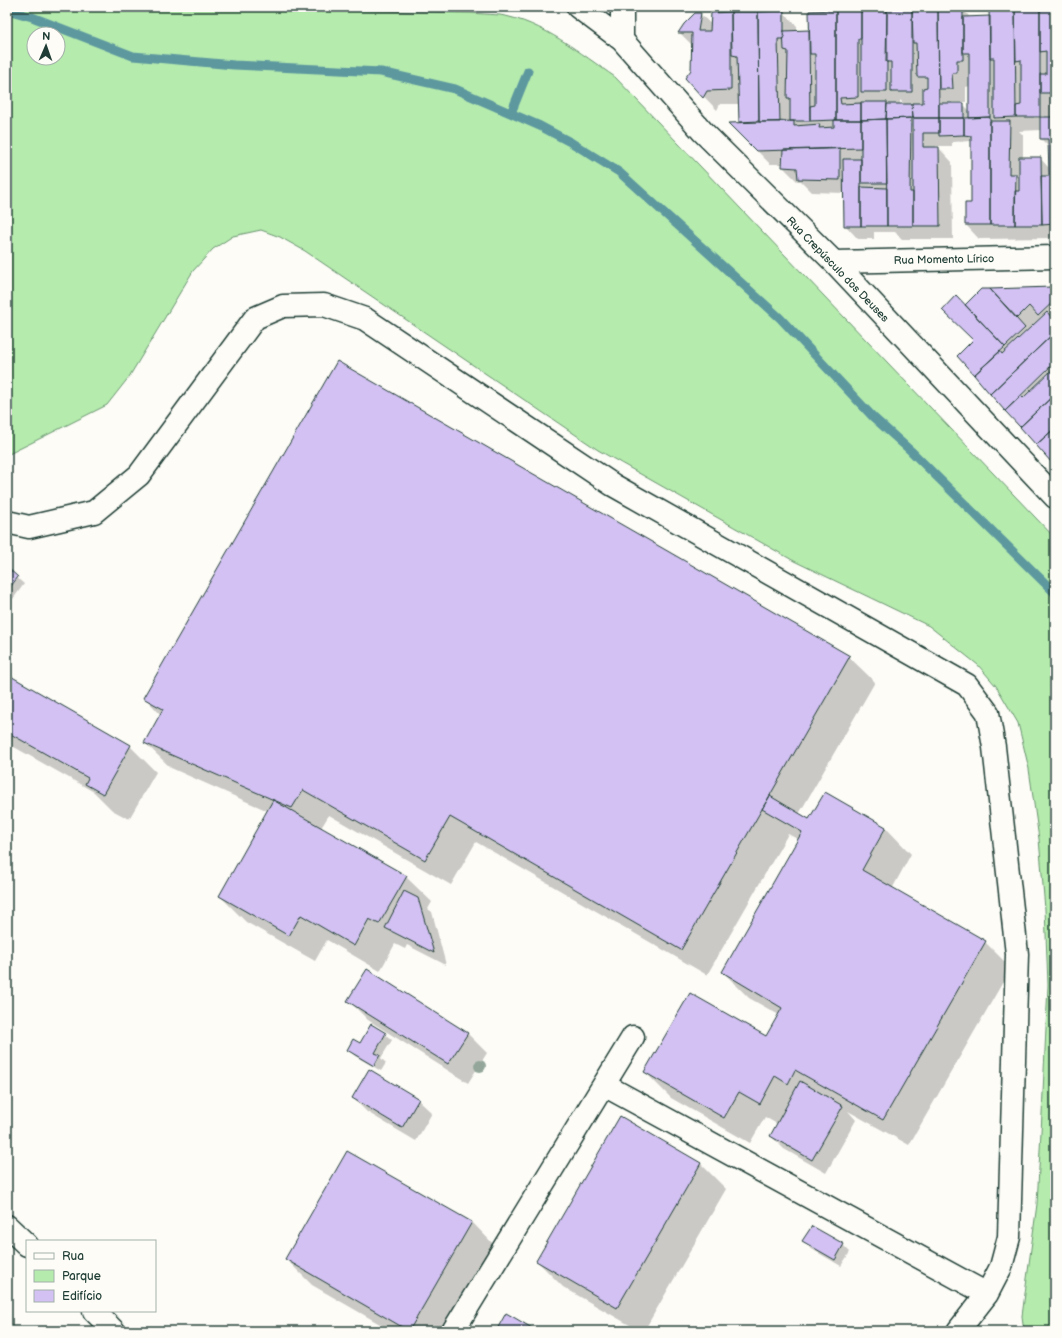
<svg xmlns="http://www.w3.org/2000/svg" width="1062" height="1338" viewBox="0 0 1062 1338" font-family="'Balsamiq Sans',sans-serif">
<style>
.green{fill:#b5ebad;stroke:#6a9470;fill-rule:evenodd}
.shadow{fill:#0003;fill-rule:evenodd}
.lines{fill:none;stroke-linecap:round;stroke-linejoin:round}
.stream{stroke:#5d989f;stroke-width:9}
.building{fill:#d2c1f2;stroke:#1f3d34}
.minor-casing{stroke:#1f3d34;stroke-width:25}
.minor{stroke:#fdfcf7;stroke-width:22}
.tree{fill:#93a699}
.labels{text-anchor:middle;stroke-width:4;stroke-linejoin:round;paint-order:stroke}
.street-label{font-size:11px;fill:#1f3d34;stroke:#fdfcf7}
</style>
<rect width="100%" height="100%" fill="#fdfcf7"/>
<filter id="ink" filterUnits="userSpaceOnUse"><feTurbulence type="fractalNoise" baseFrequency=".025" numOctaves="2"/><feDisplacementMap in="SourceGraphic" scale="8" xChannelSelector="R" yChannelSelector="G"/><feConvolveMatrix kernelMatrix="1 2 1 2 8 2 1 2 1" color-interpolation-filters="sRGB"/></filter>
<g filter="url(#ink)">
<path class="green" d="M7,7H198L469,13C479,14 490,14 500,15C543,22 580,53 615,77L1055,538V1331H1024L1022,1316L1037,1204L1042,1114L1048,985L1045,909L1039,839L1029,769L1018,723L996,686L978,665L929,626L794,561L598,450L305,251L280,237L261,230L233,236L213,249L193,271L129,377L107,405L7,455ZM34,34H58V58H34Z"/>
<path class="shadow" d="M1055,8V103H1053V118H1055V238L979,239L966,225V204L972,205V141L952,142V146H936V148H939L952,162L953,239H902L895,232H874V239H858L845,225L844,193L812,192L801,181H797L783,167V164H770L731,124H742L739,121V104H720L717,110L686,78L692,71L693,46L680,33L700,14L712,25V14L783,12L797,26V31H810V12L962,9L971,18L991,17L990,9ZM970,86V111L963,104H952V102H966V87ZM900,100L905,105H900ZM1034,116H1045V118H1034ZM1041,130V139L1049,147V168L1040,158H1023V135L1019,131Z
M1052,288L1055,291V464L958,356L974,340L965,306L982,290Z
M7,468L10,476L7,477Z
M7,569L24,584L13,599L7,594Z
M849,657L875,682L799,814L810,820L825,793L886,828L911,854L892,889L985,942L1011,968L909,1145L848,1111L856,1120L826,1173L784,1149L771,1136L777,1124L765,1117L750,1143L671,1098L645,1072L766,1038L779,1015L749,998L723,972L799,840L788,834L707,975L476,842L451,885L329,815L321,828L406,877L432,902L428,909L432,912L446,965L407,945L405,949L395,944L380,971L327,940L315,961L246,922L220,896L268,811L171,768L145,743L161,715L145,698Z
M7,675L130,746L156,772L129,819L112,810L94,792L7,743Z
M348,1000L467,1033L487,1053L468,1083L368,1020Z
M385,1034L392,1040L381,1058L386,1063L381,1071L355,1056L348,1049Z
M353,1098L418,1100L432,1113L416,1141L367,1112Z
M700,1163L726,1189L644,1331H640L563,1287L537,1261Z
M472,1222L497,1248L449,1331H392L312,1285L286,1259Z
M804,1241L843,1245L850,1252L841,1266L810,1248Z"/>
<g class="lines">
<path class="stream" d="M7,10L32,17L133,56L234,65L381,72L455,89L540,126L572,143L619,172L780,318L873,417L911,451L1055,593
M511,113L528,71"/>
</g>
<path class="building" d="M1015,7L1016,117L994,118V58H990L989,8Z
M1015,7H1040V117H1016V106L1021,105V60L1016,61Z
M1040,7H1055V117L1054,93H1040V74H1046V51L1040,52Z
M938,8L939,118H913L912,103H923V88L927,87V77H917L916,43H913L912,9Z
M938,8H963V60H957V73H952L953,89H939Z
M912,9V92H891V62H886L887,10Z
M836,10V120L810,121V106L815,105V54H810L809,11Z
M836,10H861V39H858V97L840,98L841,104L861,103V120H836Z
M861,10H887V92H861Z
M784,11V39H778L780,122H759L758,12Z
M731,12V90L707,91L703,98L685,78L691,70L692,33H678L684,24L695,13H701L698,31H710L711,13Z
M731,12H758L759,121L739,122L737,56L732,55Z
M990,16V117L969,118V53H963V17Z
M809,30L810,121H790V98H787L788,51L784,50L783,31Z
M861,102H887L886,119L861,120Z
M939,103H964V118H939Z
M887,104H912L913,118L886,119Z
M990,117V225H965V203H971V136L964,135V118Z
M1040,117H1055V224L1042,225L1041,176H1049L1048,139H1040Z
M911,118L910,192H913V226H887L886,119Z
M913,118H939V133H923V147H939L940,226H913Z
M939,118H964V135L939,136Z
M886,119L887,183H861V120Z
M834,120H861V148L756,151L728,123L794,121V126L820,124L819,128L834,127Z
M990,121H1010L1009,174H1016L1015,225H990Z
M840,148V180L798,179L797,168L782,167L783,150Z
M1019,157H1041L1042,225H1015V191H1019Z
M843,159H861V226H844Z
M861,187L887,188V226H861Z
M1052,287L1055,290V300L1038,316L1029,306L1017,318L990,289Z
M981,289H990L1025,328L1005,347L965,305Z
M956,295L1005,347L974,375L957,356L973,340L942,310Z
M1047,312L1055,321V332L990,394L974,375L1000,351L1002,354Z
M1055,332V362L1005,411L990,394Z
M337,361L850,656L681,950L450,817L425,860L303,790L292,808L144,743L163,709L143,698Z
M1055,367V394L1020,427L1005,411L1021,396L1023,398Z
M1055,394V428L1036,445L1020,427Z
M1055,428V460L1052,463L1036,445Z
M7,567L18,577L7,591Z
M7,674L131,745L103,794L85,784L88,778L7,732Z
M825,792L886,827L862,870L986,941L883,1120L795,1070L788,1084L775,1076L760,1104L739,1092L724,1118L644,1072L690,993L766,1036L782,1008L722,972L802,832L762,809L770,796L809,819Z
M273,800L407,876L379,924L369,919L354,946L301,915L289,936L219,896Z
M404,891L418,898L434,953L385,928Z
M367,969L468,1033L448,1064L347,1001Z
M371,1024L386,1033L375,1053L380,1055L374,1066L347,1050L353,1039L360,1043Z
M369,1069L419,1099L402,1128L352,1098Z
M800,1081L843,1106L812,1160L770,1136Z
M620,1116L701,1163L617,1308L536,1261Z
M347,1151L472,1222L409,1331L285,1259Z
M812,1226L844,1244L835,1260L802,1241Z
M506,1313L515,1318L537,1331H496Z"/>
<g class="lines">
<defs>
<path id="minor" d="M578,7L622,40
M622,7V40L703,132L834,262L1055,497
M834,262L1055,257
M7,522L29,527L94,512L139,475L255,318L283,306L324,305L365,319L613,485L967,685L988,713L994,747L1017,954L1009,1237L1001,1267L987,1294L958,1331
M604,1085L987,1294
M7,1226L27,1245
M94,1311L114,1331
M453,1331L633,1037"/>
</defs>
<use href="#minor" class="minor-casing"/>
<use href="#minor" class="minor"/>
</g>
<circle class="tree" cx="480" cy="1066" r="6"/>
</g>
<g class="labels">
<g class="street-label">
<text transform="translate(944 259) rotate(-1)" y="4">Rua Momento Lírico</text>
<text transform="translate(838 269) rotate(46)" y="4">Rua Crepúsculo dos Deuses</text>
</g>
</g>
<rect width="1062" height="1338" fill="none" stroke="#fdfcf7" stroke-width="24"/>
<rect x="12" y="12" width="1038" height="1314" fill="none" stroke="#1f3d34" stroke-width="1.5" filter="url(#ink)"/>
<rect x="26" y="1240" width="130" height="72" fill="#fdfcf7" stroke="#a4b0a9"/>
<rect x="34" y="1253" width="20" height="6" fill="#fdfcf7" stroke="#a4b0a9"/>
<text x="62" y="1260" font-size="12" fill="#1f3d34">Rua</text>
<rect x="34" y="1270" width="20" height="12" fill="#b5ebad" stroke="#a4b0a9"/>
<text x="62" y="1280" font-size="12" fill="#1f3d34">Parque</text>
<rect x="34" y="1290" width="20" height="12" fill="#d2c1f2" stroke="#a4b0a9"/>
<text x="62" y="1300" font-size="12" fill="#1f3d34">Edifício</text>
<g transform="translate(46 46) rotate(2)"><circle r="19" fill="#fdfcf7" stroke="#a4b0a9"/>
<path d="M0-3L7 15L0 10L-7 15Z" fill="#1f3d34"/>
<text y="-6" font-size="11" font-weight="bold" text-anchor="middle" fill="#1f3d34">N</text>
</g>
</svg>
